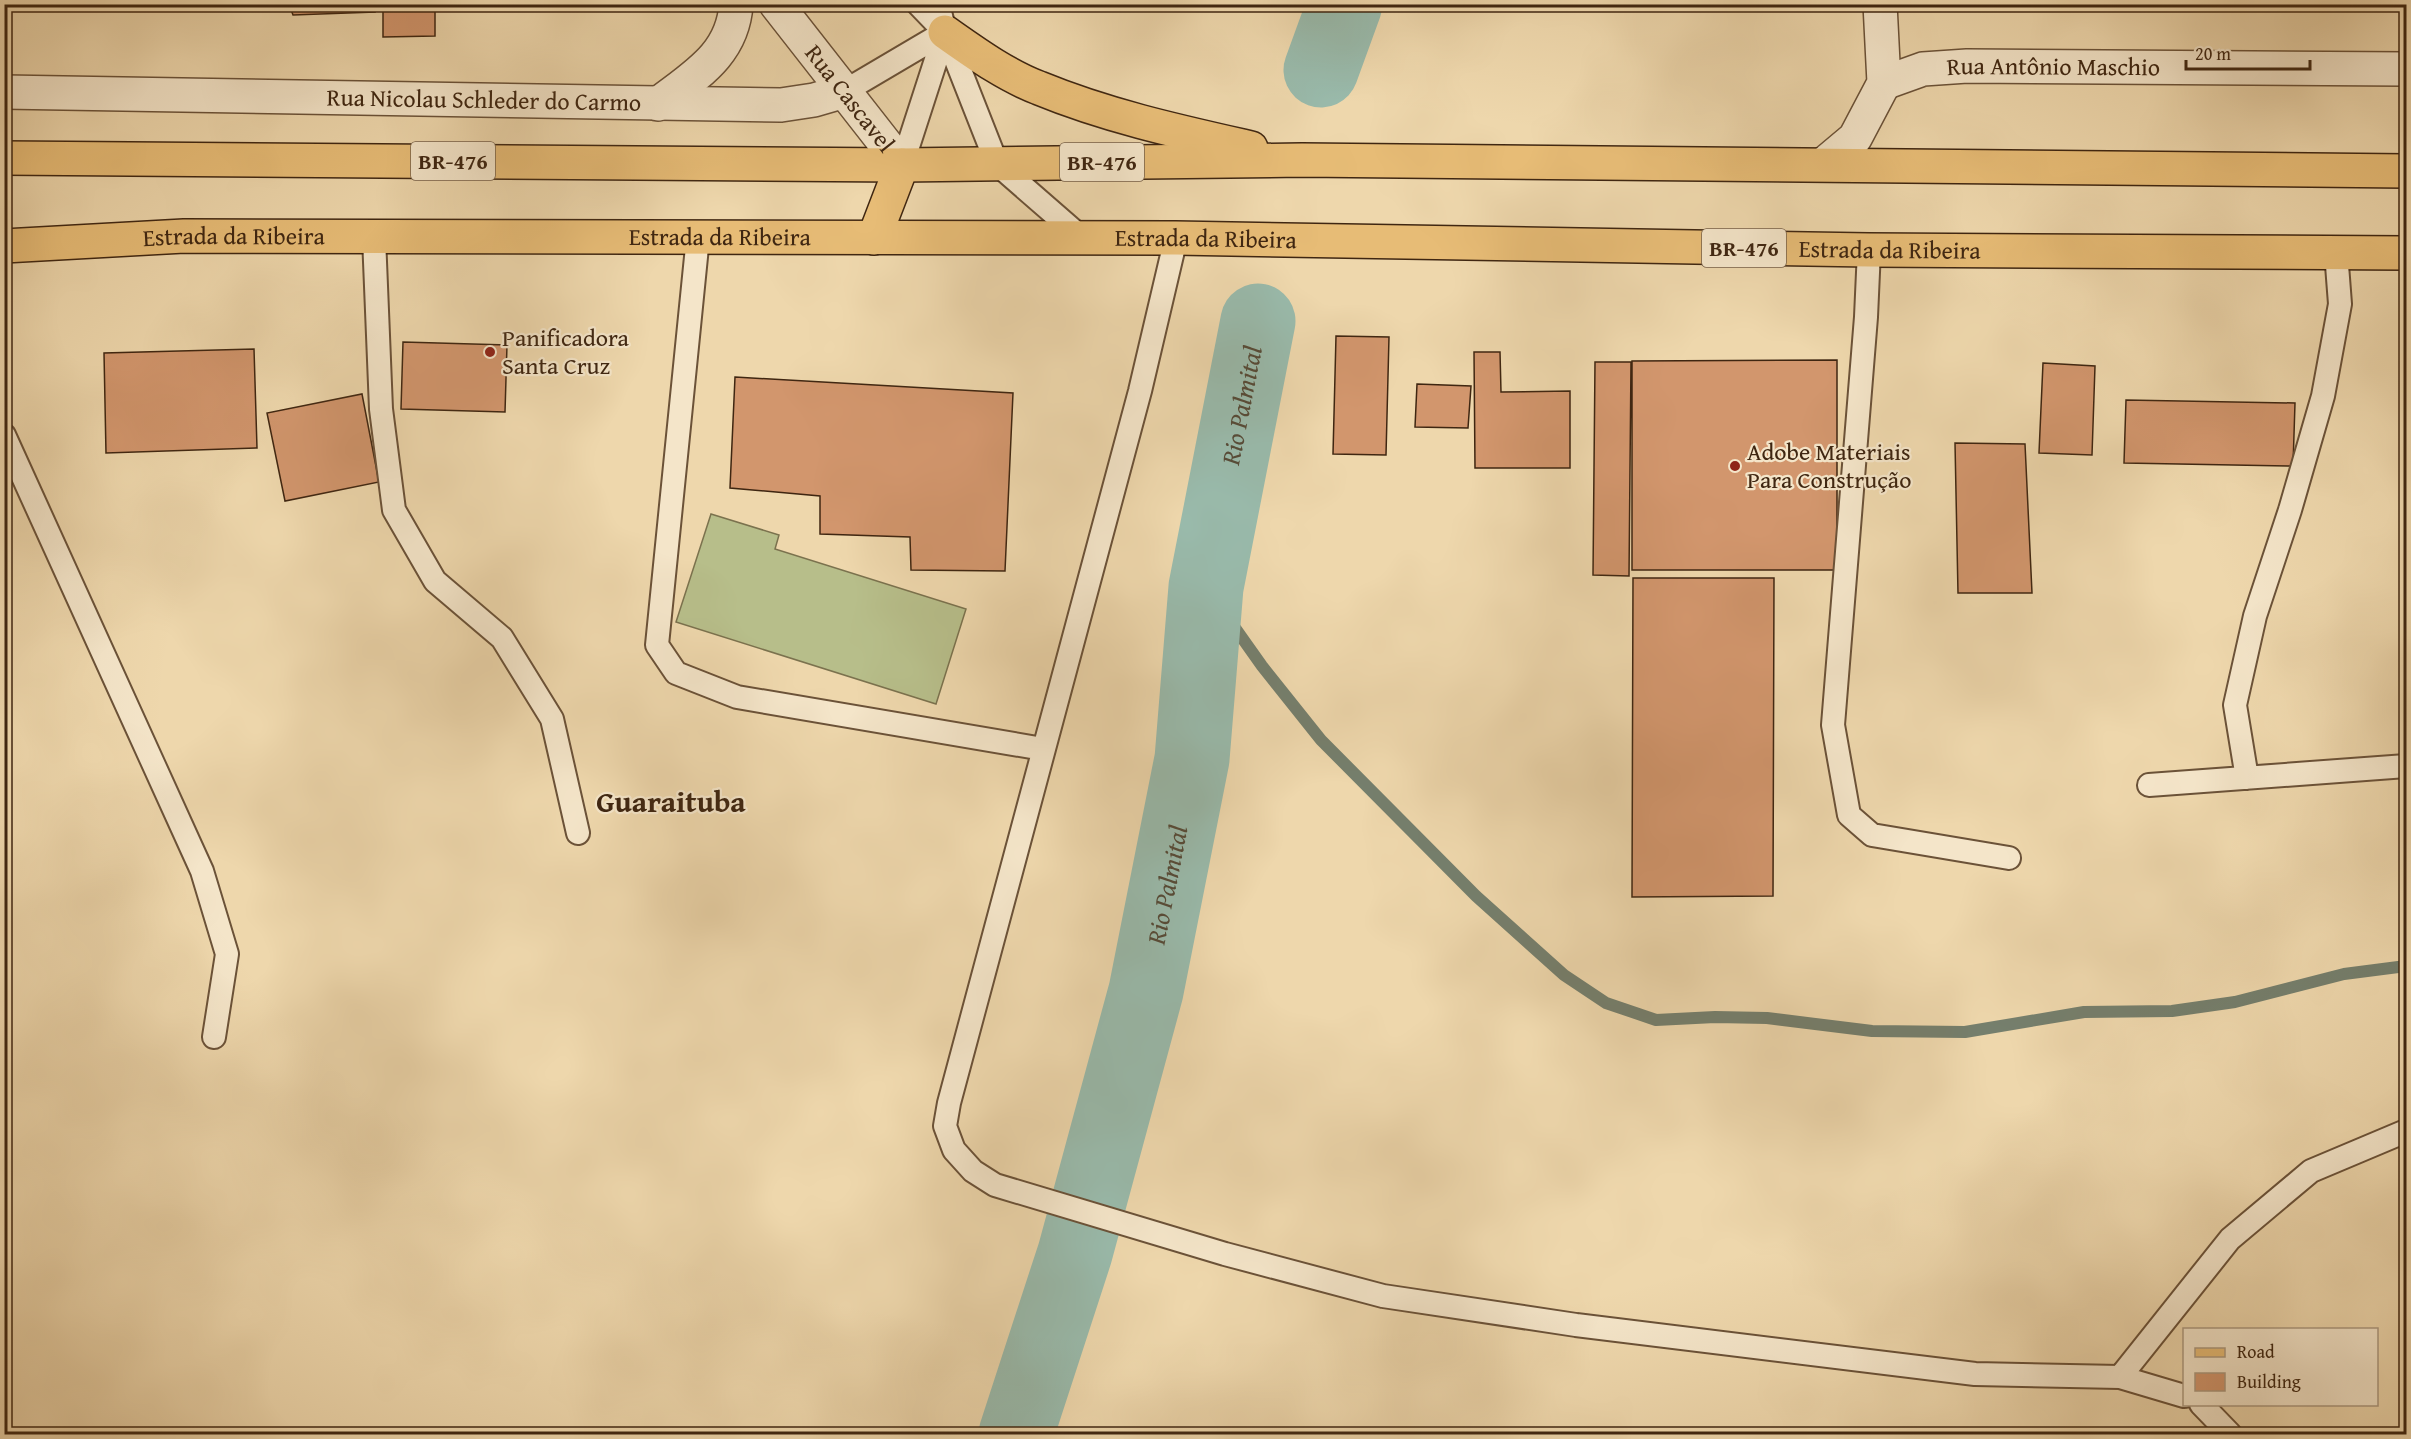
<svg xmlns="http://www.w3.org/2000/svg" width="2411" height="1439" viewBox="0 0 2411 1439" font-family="'Gentium Book Plus',serif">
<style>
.pitch{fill:#b7be8a;stroke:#7b724e;stroke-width:1.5}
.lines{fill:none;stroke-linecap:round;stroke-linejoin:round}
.stream{stroke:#757f6d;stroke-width:12}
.river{stroke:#99baab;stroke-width:75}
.building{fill:#d2966d;stroke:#3f2611;stroke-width:1.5}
.service-casing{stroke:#6b5238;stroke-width:26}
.minor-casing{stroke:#6b5238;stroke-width:36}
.tertiary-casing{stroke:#6b5238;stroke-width:36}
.primary-casing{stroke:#3f2611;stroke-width:36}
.service{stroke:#f4e5c9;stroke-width:22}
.minor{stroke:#f4e5c9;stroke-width:33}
.tertiary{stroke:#f4e5c9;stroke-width:33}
.primary{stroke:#e7bc76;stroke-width:33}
.poi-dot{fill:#8f2418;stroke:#f4e5c9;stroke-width:2}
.labels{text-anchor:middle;stroke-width:4.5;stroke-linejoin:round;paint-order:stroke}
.shield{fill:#f4e5c9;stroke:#755f48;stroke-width:1.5}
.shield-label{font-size:22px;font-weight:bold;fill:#3f2611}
.street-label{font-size:24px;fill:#3f2611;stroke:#f4e5c9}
.poi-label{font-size:24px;fill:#3f2611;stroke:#f4e5c9;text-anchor:start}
.water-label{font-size:26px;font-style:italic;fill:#564b38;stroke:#f4e5c9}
.district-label{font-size:30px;font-weight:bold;fill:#3f2611;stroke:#f4e5c9}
</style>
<rect width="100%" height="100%" fill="#eed7ac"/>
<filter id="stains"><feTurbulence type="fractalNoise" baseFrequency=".00333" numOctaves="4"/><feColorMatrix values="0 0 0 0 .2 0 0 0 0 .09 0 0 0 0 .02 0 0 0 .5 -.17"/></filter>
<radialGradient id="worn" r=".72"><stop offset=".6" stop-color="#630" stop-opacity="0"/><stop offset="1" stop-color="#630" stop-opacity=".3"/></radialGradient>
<path class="pitch" d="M711,514L779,535L775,549L966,609L936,704L676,622Z"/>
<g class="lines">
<path class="stream" d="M1206,587L1262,666L1321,740L1476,896L1564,975L1606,1003L1656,1020L1715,1017L1767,1018L1872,1031L1965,1032L2084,1012L2172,1011L2235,1002L2344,974L2406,966"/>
<g class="river">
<path d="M1321,70L1345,4"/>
<path id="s1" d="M1016,1434L1075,1253L1146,991L1192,759L1206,587L1258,321"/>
</g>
</g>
<path class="building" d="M289,4H373L375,12L293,15Z
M383,4L435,5V36L383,37Z
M1336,336L1389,337L1386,455L1333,454Z
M403,342L507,345L505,412L401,409Z
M254,349L257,448L106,453L104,353Z
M1474,352H1500L1501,392L1570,391V468H1475Z
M1837,360V570H1632V361Z
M1595,362H1631L1629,576L1593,575Z
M2043,363L2095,366L2092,455L2039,453Z
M735,377L1013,393L1005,571L911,570L910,537L820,534V496L730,488Z
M1417,384L1471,386L1468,428L1415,427Z
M362,394L379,482L285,501L267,413Z
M2126,400L2295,403L2293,466L2124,463Z
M1955,443L2025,444L2032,593H1958Z
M1633,578H1774L1773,896L1632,897Z"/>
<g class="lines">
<defs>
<path id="service" d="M918,4L944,31
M938,4L945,32L997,164L1082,238
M845,91L945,32
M902,165L945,32L944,27
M374,237L381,409L394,510L435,581L502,638L552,719L578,833
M698,237L657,645L676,673L737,697L1043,749
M1176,238L1140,391L949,1103L945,1126L954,1150L973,1171L995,1185L1225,1254L1383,1296L1576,1325L1975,1374L2120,1377L2230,1239L2311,1171L2406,1131
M1869,250L1866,317L1833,725L1849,815L1872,835L2009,858
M4,435L202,871L227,954L214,1037
M2247,778L2235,705L2255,616L2290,510L2323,396L2340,304L2336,252
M2149,785L2406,766
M2120,1377L2184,1396
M2201,1404L2230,1434"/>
<g id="minor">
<path id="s2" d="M1884,83L1923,69L1967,66L2406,69"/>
<path id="s3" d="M4,92L781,105L814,100L845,91"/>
<path d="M1824,164L1855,138L1884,83L1880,4"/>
</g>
<g id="tertiary">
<path id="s4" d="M776,4L902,165"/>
<path d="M658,104C694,76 733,55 736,4"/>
</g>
<g id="primary">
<path d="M945,32C975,53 1005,75 1039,88C1107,116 1180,132 1251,148"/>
<path d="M4,158L902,165L1302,160L2406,171"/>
<path d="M874,238L902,165"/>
<path id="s5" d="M4,246L184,236L1176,238L1869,250L2406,253"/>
</g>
</defs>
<use href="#service" class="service-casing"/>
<use href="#minor" class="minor-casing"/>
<use href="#tertiary" class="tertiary-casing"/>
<use href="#primary" class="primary-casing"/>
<use href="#service" class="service"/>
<use href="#minor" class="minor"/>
<use href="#tertiary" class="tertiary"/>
<use href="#primary" class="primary"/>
</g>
<g class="poi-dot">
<circle cx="490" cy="352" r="6"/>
<circle cx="1735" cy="466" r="6"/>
</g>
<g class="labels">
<g class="shield">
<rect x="411" y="142" width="84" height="38" rx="4.5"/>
<rect x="1060" y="143" width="84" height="38" rx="4.5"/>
<rect x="1702" y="229" width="84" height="38" rx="4.5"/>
</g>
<g class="shield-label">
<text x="453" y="169">BR-476</text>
<text x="1102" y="170">BR-476</text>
<text x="1744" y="256">BR-476</text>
</g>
<g class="street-label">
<text dy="8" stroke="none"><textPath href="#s2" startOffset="172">Rua Antônio Maschio</textPath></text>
<text dy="8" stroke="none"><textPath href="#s4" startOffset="120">Rua Cascavel</textPath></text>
<text dy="8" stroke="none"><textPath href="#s3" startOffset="480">Rua Nicolau Schleder do Carmo</textPath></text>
<text dy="8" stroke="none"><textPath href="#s5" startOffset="716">Estrada da Ribeira</textPath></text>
<text dy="8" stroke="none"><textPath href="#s5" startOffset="230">Estrada da Ribeira</textPath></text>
<text dy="8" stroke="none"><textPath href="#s5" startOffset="1202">Estrada da Ribeira</textPath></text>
<text dy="8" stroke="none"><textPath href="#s5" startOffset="1886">Estrada da Ribeira</textPath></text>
</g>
<g class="poi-label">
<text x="502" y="346">Panificadora<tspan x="502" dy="28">Santa Cruz</tspan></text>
<text x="1747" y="460">Adobe Materiais<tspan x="1747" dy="28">Para Construção</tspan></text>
</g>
<g class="water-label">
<text dy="9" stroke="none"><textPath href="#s1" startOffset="1056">Rio Palmital</textPath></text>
<text dy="9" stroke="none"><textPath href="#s1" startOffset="570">Rio Palmital</textPath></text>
</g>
<g class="district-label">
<text x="671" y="812">Guaraituba</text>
</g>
</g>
<rect width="2411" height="1439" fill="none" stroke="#eed7ac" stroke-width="24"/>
<rect x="6" y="6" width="2399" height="1427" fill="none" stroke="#3f2611" stroke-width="3"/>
<rect x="12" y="12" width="2387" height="1415" fill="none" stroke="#3f2611" stroke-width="1.5"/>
<rect x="2183" y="1328" width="195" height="78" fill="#f4e5c9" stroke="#ac997f" stroke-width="1.5"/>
<rect x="2195" y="1348" width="30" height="9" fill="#e7bc76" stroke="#ac997f" stroke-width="1.5"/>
<text x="2237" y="1358" font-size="18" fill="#3f2611">Road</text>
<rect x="2195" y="1373" width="30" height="18" fill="#d2966d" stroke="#ac997f" stroke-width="1.5"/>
<text x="2237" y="1388" font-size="18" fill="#3f2611">Building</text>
<path d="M2186 60v9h124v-9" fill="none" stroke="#3f2611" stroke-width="3"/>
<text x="2195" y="60" font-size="18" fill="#3f2611" stroke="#f4e5c9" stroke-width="4.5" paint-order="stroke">20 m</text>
<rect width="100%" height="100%" filter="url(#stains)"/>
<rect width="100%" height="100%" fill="url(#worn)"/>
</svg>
